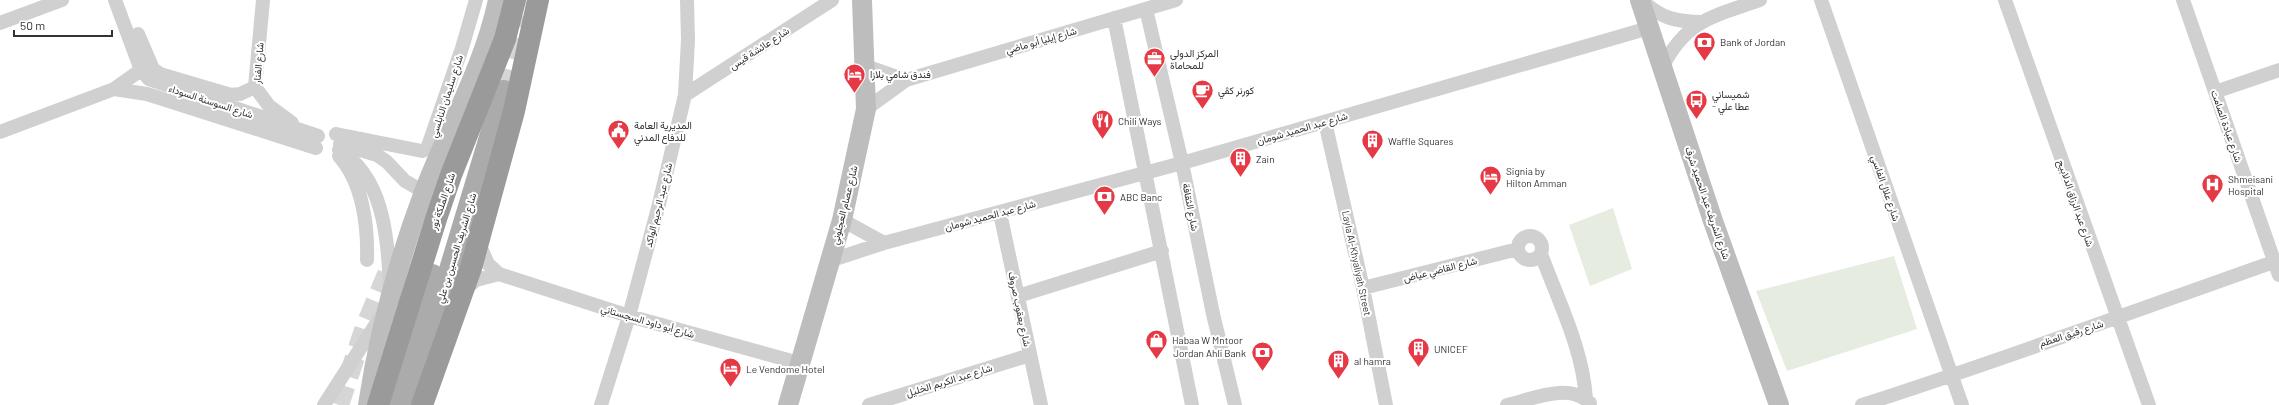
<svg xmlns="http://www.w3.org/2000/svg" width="2279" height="405" viewBox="0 0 2279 405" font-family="Barlow,Vazirmatn,sans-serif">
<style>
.green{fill:#e6ecdf}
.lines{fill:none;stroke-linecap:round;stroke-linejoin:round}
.secondary-tunnel{stroke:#d6d6d6;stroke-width:20;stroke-dasharray:20 10;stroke-linecap:butt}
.primary-tunnel{stroke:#d6d6d6;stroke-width:22;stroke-dasharray:22 11;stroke-linecap:butt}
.street{stroke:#d0d0d0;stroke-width:14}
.secondary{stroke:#bdbdbd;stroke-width:20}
.primary{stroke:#ababab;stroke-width:22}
.highway{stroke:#9a9a9a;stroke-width:22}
.labels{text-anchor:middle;stroke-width:4;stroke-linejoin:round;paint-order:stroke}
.street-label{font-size:10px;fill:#333;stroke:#fff}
.poi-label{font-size:10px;fill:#333;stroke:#fff;text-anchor:start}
</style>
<rect width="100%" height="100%" fill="#fff"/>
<path class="green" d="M1613,208L1632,269L1590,286L1569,225Z
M1894,256L1917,329L1787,371L1756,291Z"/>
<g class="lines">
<path class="secondary-tunnel" d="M339,405L365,327L393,260"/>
<path class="primary-tunnel" d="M504,91L521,16"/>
<path class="street" d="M115,0L141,70L149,79L318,136
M263,0L255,87L269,106L292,123
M1641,0C1662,18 1672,21 1700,22
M1821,0L1962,405
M2005,0L2149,405
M2183,0L2279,275
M1146,9L1182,163L1213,314L1235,405
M1114,18L1192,405
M0,23L62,0
M138,34L153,69L160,74L231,95L240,94L255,87
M866,66L906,80
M1663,66C1687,19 1715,16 1760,0
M114,89L147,94L316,148
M2215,92L2279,70
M685,95L832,0
M866,109L906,80L1176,0
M1325,122L1363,288L1386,405
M0,132L114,89L141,70
M336,134L422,151L427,149L462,48L476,0
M340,144L377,155L387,162L405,181L424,192
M339,150C384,178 387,236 390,284
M339,156C363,183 368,226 367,260
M1000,213L1041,405
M842,220L884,243
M1518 248a12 12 0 1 1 24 0a12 12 0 1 1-24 0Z
M478,241L488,264L499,274L629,316L799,363
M1541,254C1558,300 1583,349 1586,399
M829,261L884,243L1182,163L1649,28
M1363,288L1518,249
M464,290L476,280L499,274
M1018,296L1162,251
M324,405L383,313
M601,405L629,316L659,204L685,95L688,40L687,0
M869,405L1030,355
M1507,405C1533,399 1569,382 1590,403
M1862,405C2002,360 2140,309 2279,260"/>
<path class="secondary" d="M1640,0L1713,221L1779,405
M368,405C379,332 398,261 424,192C448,128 484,67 498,0
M788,405L842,220L866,109L862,0"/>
<path class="primary" d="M390,405L432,275
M409,405L504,91"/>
<path class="highway" d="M378,405L436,219L451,175L505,39L515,0
M422,405L471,268L514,111L538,0"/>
</g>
<defs>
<symbol id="bank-pin" viewBox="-11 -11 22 30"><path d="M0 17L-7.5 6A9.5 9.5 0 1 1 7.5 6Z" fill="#e63946" stroke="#fff"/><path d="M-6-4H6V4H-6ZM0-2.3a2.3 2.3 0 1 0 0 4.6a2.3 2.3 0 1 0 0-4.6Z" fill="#fff"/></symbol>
<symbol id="office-pin" viewBox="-11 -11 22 30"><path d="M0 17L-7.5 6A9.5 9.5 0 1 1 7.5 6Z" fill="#e63946" stroke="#fff"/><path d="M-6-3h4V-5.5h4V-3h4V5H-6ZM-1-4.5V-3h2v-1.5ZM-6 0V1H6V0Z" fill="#fff"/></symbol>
<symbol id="hotel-pin" viewBox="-11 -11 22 30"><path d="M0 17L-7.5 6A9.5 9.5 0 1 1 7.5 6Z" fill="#e63946" stroke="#fff"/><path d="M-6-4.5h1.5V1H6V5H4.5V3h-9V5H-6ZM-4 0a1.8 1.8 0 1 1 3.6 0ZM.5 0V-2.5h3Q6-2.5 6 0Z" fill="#fff"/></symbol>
<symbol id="cafe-pin" viewBox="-11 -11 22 30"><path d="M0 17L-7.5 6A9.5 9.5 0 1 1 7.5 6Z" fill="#e63946" stroke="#fff"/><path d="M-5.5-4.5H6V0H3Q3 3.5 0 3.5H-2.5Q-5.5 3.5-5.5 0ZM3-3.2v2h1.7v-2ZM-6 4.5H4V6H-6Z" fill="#fff"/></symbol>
<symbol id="bus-pin" viewBox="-11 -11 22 30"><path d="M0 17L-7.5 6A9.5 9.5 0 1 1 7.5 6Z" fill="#e63946" stroke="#fff"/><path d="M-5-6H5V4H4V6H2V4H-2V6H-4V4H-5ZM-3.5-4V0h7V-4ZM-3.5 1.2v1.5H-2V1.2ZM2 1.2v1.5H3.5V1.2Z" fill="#fff"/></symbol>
<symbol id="restaurant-pin" viewBox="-11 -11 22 30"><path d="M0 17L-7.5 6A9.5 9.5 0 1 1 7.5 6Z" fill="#e63946" stroke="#fff"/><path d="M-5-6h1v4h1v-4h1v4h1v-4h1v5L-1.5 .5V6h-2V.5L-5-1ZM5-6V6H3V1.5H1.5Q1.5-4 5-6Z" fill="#fff"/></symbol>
<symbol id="civic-pin" viewBox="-11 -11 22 30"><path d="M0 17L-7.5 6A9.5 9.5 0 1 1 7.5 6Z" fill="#e63946" stroke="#fff"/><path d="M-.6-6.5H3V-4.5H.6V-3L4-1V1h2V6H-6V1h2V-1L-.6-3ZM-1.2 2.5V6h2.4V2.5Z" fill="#fff"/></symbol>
<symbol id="building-pin" viewBox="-11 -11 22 30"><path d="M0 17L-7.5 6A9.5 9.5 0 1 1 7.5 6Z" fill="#e63946" stroke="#fff"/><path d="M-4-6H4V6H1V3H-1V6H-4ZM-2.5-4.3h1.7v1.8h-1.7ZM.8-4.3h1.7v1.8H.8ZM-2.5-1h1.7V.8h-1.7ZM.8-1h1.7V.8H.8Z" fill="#fff"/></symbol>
<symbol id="hospital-pin" viewBox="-11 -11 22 30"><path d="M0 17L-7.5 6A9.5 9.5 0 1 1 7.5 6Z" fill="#e63946" stroke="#fff"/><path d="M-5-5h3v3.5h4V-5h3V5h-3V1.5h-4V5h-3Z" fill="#fff"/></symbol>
<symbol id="shop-pin" viewBox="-11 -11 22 30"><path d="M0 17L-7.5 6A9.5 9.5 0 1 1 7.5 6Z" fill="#e63946" stroke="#fff"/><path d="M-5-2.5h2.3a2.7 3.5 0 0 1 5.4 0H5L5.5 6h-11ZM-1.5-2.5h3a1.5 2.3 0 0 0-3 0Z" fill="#fff"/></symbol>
</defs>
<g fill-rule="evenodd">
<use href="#bank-pin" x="1692" y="30" width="25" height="34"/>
<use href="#office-pin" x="1142" y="46" width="25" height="34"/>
<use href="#hotel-pin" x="842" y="62" width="25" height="34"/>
<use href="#cafe-pin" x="1190" y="78" width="25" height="34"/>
<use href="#bus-pin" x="1684" y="88" width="25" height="34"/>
<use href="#restaurant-pin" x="1090" y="108" width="25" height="34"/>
<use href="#civic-pin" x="606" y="118" width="25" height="34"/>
<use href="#building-pin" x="1360" y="128" width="25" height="34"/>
<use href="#building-pin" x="1228" y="146" width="25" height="34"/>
<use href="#hotel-pin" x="1478" y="164" width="25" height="34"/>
<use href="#hospital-pin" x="2200" y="172" width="25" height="34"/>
<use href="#bank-pin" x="1092" y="184" width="25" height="34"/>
<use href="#shop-pin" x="1144" y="328" width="25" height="34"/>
<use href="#building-pin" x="1406" y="336" width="25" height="34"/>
<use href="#bank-pin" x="1250" y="340" width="25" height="34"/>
<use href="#building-pin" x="1326" y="348" width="25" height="34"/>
<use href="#hotel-pin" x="718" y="356" width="25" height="34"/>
</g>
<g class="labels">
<g class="street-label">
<text transform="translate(1041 40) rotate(-16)" y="4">شارع إيليا أبو ماضي</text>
<text transform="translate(759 48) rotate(-33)" y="4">شارع عائشة قيس</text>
<text transform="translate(258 63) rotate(-85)" y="4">شارع الفنار</text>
<text transform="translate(446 96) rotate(-72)" y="4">شارع سليمان النابلسي</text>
<text transform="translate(211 101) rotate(18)" y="4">شارع السوسنة السوداء</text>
<text transform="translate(2227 126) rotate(71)" y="4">شارع عبادة الصامت</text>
<text transform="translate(1302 128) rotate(-16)" y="4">شارع عبد الحميد شومان</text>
<text transform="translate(1886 188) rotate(71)" y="4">شارع علال الفاسي</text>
<text transform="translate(442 201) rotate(-71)" y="4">شارع الملكة نور</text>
<text transform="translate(1708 203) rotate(71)" y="4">شارع الشريف عبد الحميد شرف</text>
<text transform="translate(2076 203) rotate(71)" y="4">شارع عبد الرزاق الدلابيح</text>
<text transform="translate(658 205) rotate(-76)" y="4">شارع عبد الرحيم الواكد</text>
<text transform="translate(844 205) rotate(-76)" y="4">شارع عصام العجلوني</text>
<text transform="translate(1191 207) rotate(79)" y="4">شارع الثقافة</text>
<text transform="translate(990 215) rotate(-15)" y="4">شارع عبد الحميد شومان</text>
<text transform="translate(456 248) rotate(-73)" y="4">شارع الشريف الحسين بن علي</text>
<text transform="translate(1357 263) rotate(78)" y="4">Layla Al-Khyaliyah Street</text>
<text transform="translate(1440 269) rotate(-14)" y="4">شارع القاضي عياض</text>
<text transform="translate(1020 309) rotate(78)" y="4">شارع يعقوب صروف</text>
<text transform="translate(648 321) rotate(16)" y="4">شارع أبو داود السجستاني</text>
<text transform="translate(2071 333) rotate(-18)" y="4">شارع رفيق العظم</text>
<text transform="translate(949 380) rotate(-17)" y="4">شارع عبد الكريم الخليل</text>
</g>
<g class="poi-label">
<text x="1720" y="46">Bank of Jordan</text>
<text x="1170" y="57">المركز الدولي<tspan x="1170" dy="12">للمحاماة</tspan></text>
<text x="870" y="78">فندق شامي بلازا</text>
<text x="1218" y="94">كورنر كڤي</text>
<text x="1712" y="98">شميساني<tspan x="1712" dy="12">- عطا علي</tspan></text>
<text x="1118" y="125">Chili Ways</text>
<text x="634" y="129">المديرية العامة<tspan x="634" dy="12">للدفاع المدني</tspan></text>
<text x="1388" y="145">Waffle Squares</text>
<text x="1256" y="163">Zain</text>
<text x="1506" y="175">Signia by<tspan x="1506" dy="12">Hilton Amman</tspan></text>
<text x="2228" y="183">Shmeisani<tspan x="2228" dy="12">Hospital</tspan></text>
<text x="1120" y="201">ABC Banc</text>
<text x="1172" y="344">Habaa W Mntoor</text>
<text x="1434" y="353">UNICEF</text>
<text x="1246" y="357" text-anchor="end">Jordan Ahli Bank</text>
<text x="1354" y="365">al hamra</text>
<text x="746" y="373">Le Vendome Hotel</text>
</g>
</g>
<path d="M14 30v6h98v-6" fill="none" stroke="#333333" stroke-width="2"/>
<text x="20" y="30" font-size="12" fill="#333333" stroke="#ffffff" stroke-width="3" paint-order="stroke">50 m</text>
</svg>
